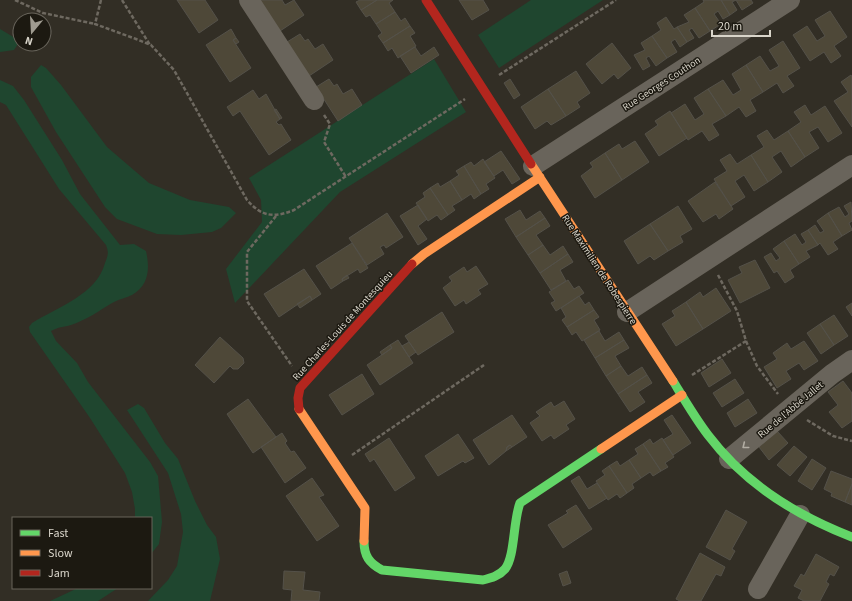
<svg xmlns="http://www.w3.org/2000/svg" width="852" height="601" viewBox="0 0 852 601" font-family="'Source Sans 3',sans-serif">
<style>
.green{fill:#1f462f}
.building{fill:#4e4838;stroke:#545149}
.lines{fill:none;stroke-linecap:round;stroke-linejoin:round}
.path{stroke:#6e6960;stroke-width:2.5;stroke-dasharray:4 2;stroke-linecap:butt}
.street{stroke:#69645b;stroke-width:20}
.fast{stroke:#63d668;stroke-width:9}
.slow{stroke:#ff974d;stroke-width:9}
.jam{stroke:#b3261e;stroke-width:9}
.oneway{stroke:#b2ada3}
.labels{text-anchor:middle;stroke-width:3;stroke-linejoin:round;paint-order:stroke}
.street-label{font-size:10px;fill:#d9d5ca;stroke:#1c1911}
</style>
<rect width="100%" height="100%" fill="#322e25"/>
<path class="green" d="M531,0H603L499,68L478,35Z
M0,29L20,41L14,50L0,52Z
M434,59L466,112L340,192L235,303L226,269L262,222L261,200L249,178Z
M41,65L46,68L61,85L107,147L149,183L190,200L229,207L236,213L221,228L212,232L181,235L157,234L117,219L105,207L56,132L31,87V77Z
M0,80L13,86L24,100L62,160L80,194L120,245L134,244L146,251C150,269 149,285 132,295C126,298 119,299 112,303C99,311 86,320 71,325C64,327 58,327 51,331L56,341L77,363L88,382L150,462L158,476L162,522L159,544L151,554V518H135V509L132,492L125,473L90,418L30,332L29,327L32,323C58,307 97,294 105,263C108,255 109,253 106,245L59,189L6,105L0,102Z
M138,404L144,408L165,443L178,459L195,501L207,525L216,537L220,559L210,601H148L168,580L177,566L183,532L181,514L168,473L127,410Z
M78,588H118L98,601H50Z"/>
<path class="building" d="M177,0H205L218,20L199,33Z
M260,0H282L285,5L294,0L304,15L280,31Z
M360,0H377L361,10L356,2Z
M377,0H393L389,3L395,12L376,24L370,15L366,17L361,10Z
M459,0H483L489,10L472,20Z
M703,0H721L730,15L723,19L718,11L714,14L721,24L710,31L695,8L704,2Z
M721,0H751L753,3L742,10L736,0L732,2L737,10L730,15Z
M695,8L710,31L699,38L692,28L689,30L694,38L687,42L677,27L689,22L684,15Z
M830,11L847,37L834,46L841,56L831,63L824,52L810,61L793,35L807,26L817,41L825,36L815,20Z
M395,12L401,21L405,18L410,26L383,43L378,36L382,33L376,24Z
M666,17L674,29L677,27L687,42L680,47L675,39L671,42L677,52L667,58L652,36L661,30L657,23Z
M410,26L415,33L410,36L416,46L398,58L392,48L388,51L383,43Z
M231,29L236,38L233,40L251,68L230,82L206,45Z
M300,34L305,41L308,39L315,49L323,44L333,60L309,76L287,42Z
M652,36L667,58L656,66L649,56L646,58L650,66L643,70L634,55L645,50L641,43Z
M236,38L239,42L236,44L233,40Z
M783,41L800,68L787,76L794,86L783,93L777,83L763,92L746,65L760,56L770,71L779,66L769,50Z
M612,43L631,68L618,79L614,74L602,84L586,64Z
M415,47L421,56L434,47L439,55L411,73L400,56Z
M746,65L763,92L750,100L756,111L746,117L739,107L726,116L708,89L723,80L733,95L741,90L732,74Z
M576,71L590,93L577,102L580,107L566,116L548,89Z
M851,75L852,77V127L834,101L848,92L841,82Z
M329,79L334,86L337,84L343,94L352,89L362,105L338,121L316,87Z
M510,79L520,95L514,99L504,83Z
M548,89L566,116L551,125L547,121L535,129L521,107Z
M708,89L726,116L712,124L719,135L709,141L702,131L688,140L671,113L685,104L695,120L704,114L694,98Z
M253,90L259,99L266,94L280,119L276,122L279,125L281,124L291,140L269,155L240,111L233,116L227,107Z
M805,105L811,115L825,106L842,133L828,142L818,127L809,132L819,148L805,157L788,131L801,122L794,112Z
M276,109L282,118L280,119L274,110Z
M670,111L687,138L659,156L645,134L658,125L655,121Z
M767,130L774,140L788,131L805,157L791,167L781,151L772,157L782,172L768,182L751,155L764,147L757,136Z
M635,141L649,162L622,180L605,153L619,144L622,149Z
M501,151L520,179L512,184L503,170L494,176L484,162Z
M605,153L622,180L595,198L581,176L593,167L590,163Z
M730,154L737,164L751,155L768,182L754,191L744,175L735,181L745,197L731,206L714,179L727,171L720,160Z
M483,159L495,178L486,184L489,189L481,194L464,166L471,162L474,166Z
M464,166L481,194L474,199L471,194L462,200L450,181L459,175L456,171Z
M450,181L462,200L452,206L455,210L448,215L430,188L438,183L440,187Z
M715,182L733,209L719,219L716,214L703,222L688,201Z
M430,188L448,215L441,220L437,215L428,221L416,203L425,197L423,193Z
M851,202L852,221L849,223L852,230L842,236L828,213L839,207L845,217L849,214L844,206Z
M418,205L427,219L418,226L427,239L418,245L400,216Z
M678,206L692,229L680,236L683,242L668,251L650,224Z
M520,210L526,220L540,211L545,218L516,237L505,219Z
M387,213L403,237L386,248L384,245L380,247L384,254L367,265L349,238Z
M828,213L842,236L833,242L838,249L828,255L820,243L818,245L808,230L815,225L820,233L824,231L817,221Z
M545,218L550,226L536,235L543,245L528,255L516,237Z
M650,224L668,251L654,260L650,256L638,264L624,241Z
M808,230L818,245L806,251L810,257L799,264L784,241L795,234L802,245L806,242L801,234Z
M784,241L799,264L790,270L794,277L785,283L777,271L774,273L764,257L771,253L776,261L780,258L773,249Z
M352,243L368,268L360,273L358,269L342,279L343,281L331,289L316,266Z
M543,245L550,255L563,246L568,254L540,273L528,255Z
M568,254L573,262L560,270L566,281L551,290L540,273Z
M755,260L770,288L740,303L728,280L742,273L739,267Z
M476,266L488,284L478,290L481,294L466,304L464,300L455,306L443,288L452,281L449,277L464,267L467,272Z
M304,269L321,294L312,300L310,296L279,317L264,294Z
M347,275L349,278L343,281L342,279Z
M568,280L574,289L579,286L584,293L556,311L551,303L555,301L549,292Z
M716,288L731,311L703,329L686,302L700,292L703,297Z
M310,296L312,300L300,308L297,304Z
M579,296L585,305L589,302L594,310L567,327L562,320L566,317L561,308Z
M686,302L703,329L676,346L662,324L675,316L672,311Z
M852,303V316L846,307Z
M594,310L599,317L594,320L600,330L582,341L576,332L572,335L567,327Z
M442,312L454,332L418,355L405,336Z
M834,315L848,336L834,345L820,324Z
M820,324L834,345L821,354L807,333Z
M599,331L605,341L619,332L624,340L595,358L584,340Z
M220,337L243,358L244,363L238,369H233L230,366L214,383L195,365Z
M398,340L413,363L380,385L367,365L392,348L390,345Z
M624,340L629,348L615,356L621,366L606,376L595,358Z
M804,341L818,361L804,370L799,363L786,371L791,379L777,388L764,367L777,359L773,353L787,343L791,349Z
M409,342L416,352L409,357L402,346Z
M390,345L392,348L382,355L380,352Z
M722,359L731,373L709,387L701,373Z
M621,366L628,376L642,367L647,375L618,394L606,376Z
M362,374L374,394L342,415L329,395Z
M647,375L652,383L638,392L645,402L630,412L618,394Z
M735,379L744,393L722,407L713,393Z
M843,381L852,393V421L842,428L829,412L838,405L828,392Z
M248,399L276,437L253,453L227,414Z
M748,399L757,413L735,427L727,413Z
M564,401L575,419L566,425L569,429L554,439L551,435L542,441L530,423L540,416L536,412L551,402L554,407Z
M512,415L527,437L512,447L510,445L507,447L506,451L489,465L473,440Z
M672,415L691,443L673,455L663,440L673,434L664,420Z
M777,431L788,443L769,460L759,447Z
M282,433L287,441L285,443L291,452L294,451L306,468L285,483L261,447Z
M458,434L474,458L465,463L463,461L438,476L425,456Z
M389,438L415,478L395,491L374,459L370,462L365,454Z
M662,438L674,457L665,463L668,467L661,471L643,444L650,439L653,444Z
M643,444L661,471L653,476L650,472L641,478L629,460L638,454L635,449Z
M510,445L512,447L506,451L507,447Z
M794,446L807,457L790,476L777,465Z
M812,459L826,468L812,490L798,481Z
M629,460L641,478L632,484L634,488L627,493L609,466L617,461L620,466Z
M609,466L627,493L620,498L617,494L608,500L596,481L605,475L602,471Z
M831,471L852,479V484L845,502L831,496L832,493L824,489Z
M579,476L587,489L597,483L607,498L589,509L571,481Z
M312,478L324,495L319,497L339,526L317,541L286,496Z
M852,484V505L845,502Z
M576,505L592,529L563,548L548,525L568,513L566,511Z
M726,510L747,522L732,549L735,551L730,560L706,547Z
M700,553L725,567L721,576L716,574L701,601H680L676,599Z
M816,554L839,567L834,576L830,574L826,582L829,584L820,601H804L798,598L802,590L794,586L801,574L804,576Z
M284,571L305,572L303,590L320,592L319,601H291L292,590L283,589Z
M567,571L571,583L563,586L559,574Z"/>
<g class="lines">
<path class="path" d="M15,0L43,13L95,24
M101,0L95,24L136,39L151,45L174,70L247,200C262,217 274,218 294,210L465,99
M122,0L150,45
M499,75L616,0
M324,115L330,124L324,142L346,177
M276,216L247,252V301L292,366
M718,275L737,311L746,341L757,366L778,394
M692,375L746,341
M807,420L833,436L852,441
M352,455L484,365"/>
<path class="street" d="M249,0L314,100
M533,166L790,0
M627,312L852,165
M729,459L832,374L852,360
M758,589L800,515"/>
<path class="fast" d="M673,381C684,399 695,418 708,435C745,484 795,515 852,537
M364,541C364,556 369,563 382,570L483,580C491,578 499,576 505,569C515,557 513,521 520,503L601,449"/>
<path class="slow" d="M531,164L673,381
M412,264L424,254L540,177
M299,409L365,508L364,541
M601,449L682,395"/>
<path class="jam" d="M426,0L531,164
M299,409L298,398L300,388L412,264"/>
</g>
<defs><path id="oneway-chevron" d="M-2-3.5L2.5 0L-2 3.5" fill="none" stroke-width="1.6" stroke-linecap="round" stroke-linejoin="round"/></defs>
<use class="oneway" href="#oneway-chevron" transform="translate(745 446) rotate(141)"/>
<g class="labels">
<g class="street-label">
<text transform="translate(661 83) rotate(-33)" y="4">Rue Georges Couthon</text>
<text transform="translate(600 269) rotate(57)" y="4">Rue Maximilien de Robespierre</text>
<text transform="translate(342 325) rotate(-48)" y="4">Rue Charles-Louis de Montesquieu</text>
<text transform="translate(790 409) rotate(-40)" y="4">Rue de l'Abbé Jallet</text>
</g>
</g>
<rect x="12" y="517" width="140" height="72" fill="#1c1911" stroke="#68645b"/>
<rect x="20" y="530" width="20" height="6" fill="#63d668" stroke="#68645b"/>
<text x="48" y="537" font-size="12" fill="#d9d5ca">Fast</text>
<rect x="20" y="550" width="20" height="6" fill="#ff974d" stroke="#68645b"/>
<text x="48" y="557" font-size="12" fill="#d9d5ca">Slow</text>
<rect x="20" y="570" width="20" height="6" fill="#b3261e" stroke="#68645b"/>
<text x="48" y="577" font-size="12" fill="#d9d5ca">Jam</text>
<g transform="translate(32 32) rotate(198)"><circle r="19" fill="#1c1911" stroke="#68645b"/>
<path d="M0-3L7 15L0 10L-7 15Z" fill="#9f9b90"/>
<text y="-6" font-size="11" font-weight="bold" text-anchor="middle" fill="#d9d5ca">N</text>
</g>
<path d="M712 30v6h58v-6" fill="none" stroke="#d9d5ca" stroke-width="2"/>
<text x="718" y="30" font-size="12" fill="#d9d5ca" stroke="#1c1911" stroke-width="3" paint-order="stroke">20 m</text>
</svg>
